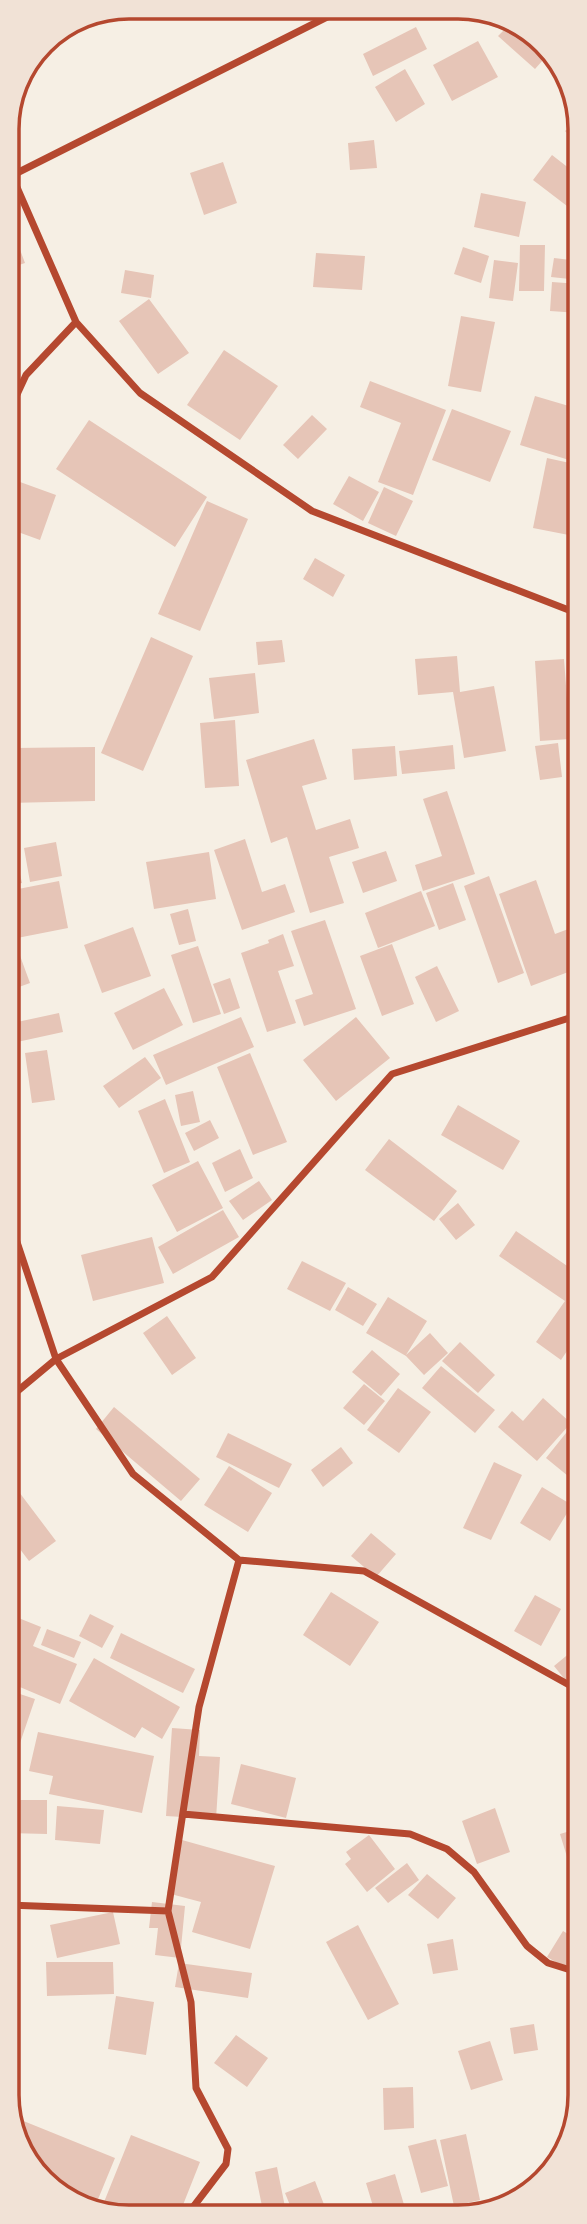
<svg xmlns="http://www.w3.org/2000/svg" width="587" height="2224" viewBox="0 0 587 2224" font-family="'DejaVu Sans',sans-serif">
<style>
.building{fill:#e6c5b7}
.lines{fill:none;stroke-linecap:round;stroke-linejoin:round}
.minor{stroke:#b5482f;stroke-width:7}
.rim{fill:none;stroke:#b5482f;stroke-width:3.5}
</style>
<rect width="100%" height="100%" fill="#f6efe4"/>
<path class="building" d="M510,24L549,48L551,51L535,69L498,36Z
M416,27L427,49L373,76L363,54Z
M478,41L498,77L452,101L433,65Z
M405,69L425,104L396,122L375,87Z
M579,119V146L565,131Z
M374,140L377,168L350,170L348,143Z
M552,155L579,176V191L567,206L533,180Z
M223,162L237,203L204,215L190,173Z
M481,193L526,202L519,237L474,227Z
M16,239L25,263L7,269V243Z
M520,245H545L544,291H519Z
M463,247L489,256L481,283L454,274Z
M316,253L365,256L362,290L313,287Z
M554,258L579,261V280L551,277Z
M494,260L518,263L513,301L489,298Z
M125,270L154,275L151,298L121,293Z
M552,282L579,284V313L550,311Z
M149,299L189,353L158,374L119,321Z
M461,316L495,322L481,392L448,386Z
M224,350L278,386L240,440L187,405Z
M370,381L446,410L413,495L378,482L401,423L360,407Z
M535,396L579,409V463L520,445Z
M452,409L511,431L490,482L432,460Z
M312,415L327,429L298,459L283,445Z
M89,420L207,497L175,547L56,469Z
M547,458L579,465V537L533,528Z
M349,476L379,492L363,521L333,504Z
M9,478L56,495L40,540L7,528Z
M384,487L413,501L396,536L368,523Z
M207,501L248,519L200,631L158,614Z
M315,558L345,575L333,597L303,579Z
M151,637L193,656L143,771L101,753Z
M282,640L285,662L258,665L256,642Z
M457,656L460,692L494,686L506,751L464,758L453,692L418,695L415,659Z
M564,659L570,739L540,741L535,661Z
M7,665H15V748L95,747V801L8,803Z
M255,673L259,713L214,719L209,678Z
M235,720L239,786L205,788L200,723Z
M314,739L327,779L302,786L316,830L350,819L359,848L329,857L344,903L310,913L287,837L271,843L246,760Z
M558,743L562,777L540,780L535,746Z
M453,745L455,769L402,774L399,751Z
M395,746L397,776L354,780L352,749Z
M447,791L475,874L423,891L415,865L442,856L423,799Z
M245,839L262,892L285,884L295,912L242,930L214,850Z
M12,840L22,883L8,886V841Z
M56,842L62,876L30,882L24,848Z
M386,851L397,881L363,893L352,862Z
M209,852L216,899L154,909L146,862Z
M489,876L524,973L498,983L464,886Z
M536,880L555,934L579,925V968L531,986L499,894Z
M59,881L68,928L12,939L8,891Z
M453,883L466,920L439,930L426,893Z
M421,891L435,926L378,948L365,913Z
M188,909L196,941L179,945L170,914Z
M325,920L356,1009L304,1026L295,1000L313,994L291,931Z
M133,927L151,976L102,993L84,945Z
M283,934L294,966L278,971L296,1023L267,1032L241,953L269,943L268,940Z
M392,944L414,1004L382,1016L360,956Z
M198,946L221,1014L193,1023L171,955Z
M19,953L30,983L8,991V957Z
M437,966L459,1011L436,1022L415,977Z
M230,978L240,1008L224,1014L213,984Z
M164,988L183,1025L133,1050L114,1013Z
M59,1013L63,1032L8,1044V1024Z
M241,1017L254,1047L166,1085L153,1055Z
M356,1017L390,1058L336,1101L303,1060Z
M47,1050L55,1100L32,1103L25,1053Z
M250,1053L287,1142L253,1155L217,1067Z
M145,1057L161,1078L119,1108L103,1086Z
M193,1091L200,1122L181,1126L175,1095Z
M165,1099L190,1162L164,1173L138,1111Z
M458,1105L520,1141L503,1170L441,1135Z
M210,1120L219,1138L194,1151L185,1133Z
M389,1139L457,1191L434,1221L365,1170Z
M240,1149L253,1178L225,1192L212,1163Z
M198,1161L223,1208L177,1232L152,1185Z
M259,1181L272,1200L243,1220L229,1201Z
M458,1203L475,1225L456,1240L439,1219Z
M223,1210L239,1237L173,1274L158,1247Z
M516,1231L579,1274V1333L561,1360L536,1342L565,1301L499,1256Z
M152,1237L164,1283L93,1301L81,1255Z
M302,1261L346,1283L330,1311L287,1289Z
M348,1287L377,1304L363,1326L335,1310Z
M388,1297L427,1321L406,1355L430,1333L448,1353L424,1375L406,1356L366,1333Z
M167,1316L196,1358L172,1375L143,1333Z
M8,1319L20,1346L8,1351Z
M460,1342L495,1375L478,1393L442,1361Z
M372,1350L400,1374L381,1396L352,1372Z
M441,1366L495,1410L475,1433L422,1388Z
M364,1384L385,1401L364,1425L343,1408Z
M398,1388L431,1412L399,1453L367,1430Z
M543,1398L571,1423L537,1461L498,1427L512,1411L523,1421Z
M114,1407L200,1479L181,1501L96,1429Z
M570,1428L579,1435V1485L546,1458Z
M228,1433L292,1464L279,1488L216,1457Z
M341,1447L353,1463L323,1487L311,1470Z
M494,1462L522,1475L491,1540L463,1528Z
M229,1466L272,1493L248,1532L204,1505Z
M10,1480L56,1541L29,1561L13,1540L8,1544V1482Z
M542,1487L572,1505L550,1541L520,1523Z
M371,1533L396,1554L376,1577L351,1556Z
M331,1592L379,1622L350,1666L303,1635Z
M535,1595L561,1609L541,1646L514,1631Z
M90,1614L114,1626L102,1648L79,1636Z
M16,1617L41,1627L33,1646L77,1664L60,1704L8,1682V1635Z
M47,1629L81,1642L74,1658L41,1645Z
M121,1633L195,1669L183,1693L110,1658Z
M577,1647L580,1672L567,1682L554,1666Z
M94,1658L180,1707L162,1739L142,1727L135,1738L69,1701Z
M8,1690L35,1699L20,1743L8,1739Z
M172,1728L200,1730L199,1756L220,1757L216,1819L166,1816Z
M38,1732L154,1756L142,1813L49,1794L53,1776L29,1771Z
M241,1764L296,1778L286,1818L231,1804Z
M8,1800H47V1834L8,1833Z
M57,1806L104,1810L100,1844L55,1840Z
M495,1808L510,1852L477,1864L462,1821Z
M580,1828V1896H579L560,1834Z
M369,1835L395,1869L367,1892L345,1864L351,1859L346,1852Z
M182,1840L275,1866L250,1949L192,1932L201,1902L167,1893Z
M407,1863L419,1880L388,1903L375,1888Z
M427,1874L456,1898L438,1919L408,1895Z
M152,1902L185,1906L180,1958L155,1955L158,1928H149Z
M113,1912L120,1944L57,1958L50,1925Z
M358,1925L399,2004L368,2020L326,1942Z
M563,1931L580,1941V1976L547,1957Z
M453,1939L458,1970L433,1974L427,1944Z
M46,1962H113L114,1994L47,1996Z
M179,1963L252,1973L248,1998L175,1987Z
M116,1996L154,2002L146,2055L108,2049Z
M534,2024L538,2050L514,2054L510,2028Z
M236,2035L268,2058L247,2087L214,2063Z
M490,2041L503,2080L471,2090L458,2051Z
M413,2087L414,2128L384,2130L383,2088Z
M21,2120L115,2158L94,2209L42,2181L17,2129Z
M466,2134L480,2200L454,2206L440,2140Z
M131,2135L200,2162L179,2215H105L100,2212Z
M436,2139L448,2186L421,2193L408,2146Z
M277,2167L285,2207L263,2211L255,2172Z
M395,2174L407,2215L376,2216L366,2183Z
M315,2181L328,2215H294L285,2193Z"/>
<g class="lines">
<path class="minor" d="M12,176L76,322L140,393L312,511L579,614
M7,178L335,13
M7,416L26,375L76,322
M8,1215L56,1359L133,1474L239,1560L199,1707L168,1911L191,2002L196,2088L228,2149L226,2164L187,2215
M8,1399L56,1359L212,1277L392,1074L579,1015
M239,1560L364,1571L580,1691
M183,1814L410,1834L447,1849L474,1872L527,1946L548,1963L580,1973
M8,1905L168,1911"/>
</g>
<path d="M0 0H587V2224H0ZM129 19H458A110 110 0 0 1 568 129V2095A110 110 0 0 1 458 2205H129A110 110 0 0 1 19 2095V129A110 110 0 0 1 129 19Z" fill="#f1e2d6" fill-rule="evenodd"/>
<path class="rim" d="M129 19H458A110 110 0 0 1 568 129V2095A110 110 0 0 1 458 2205H129A110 110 0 0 1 19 2095V129A110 110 0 0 1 129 19Z"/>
</svg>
